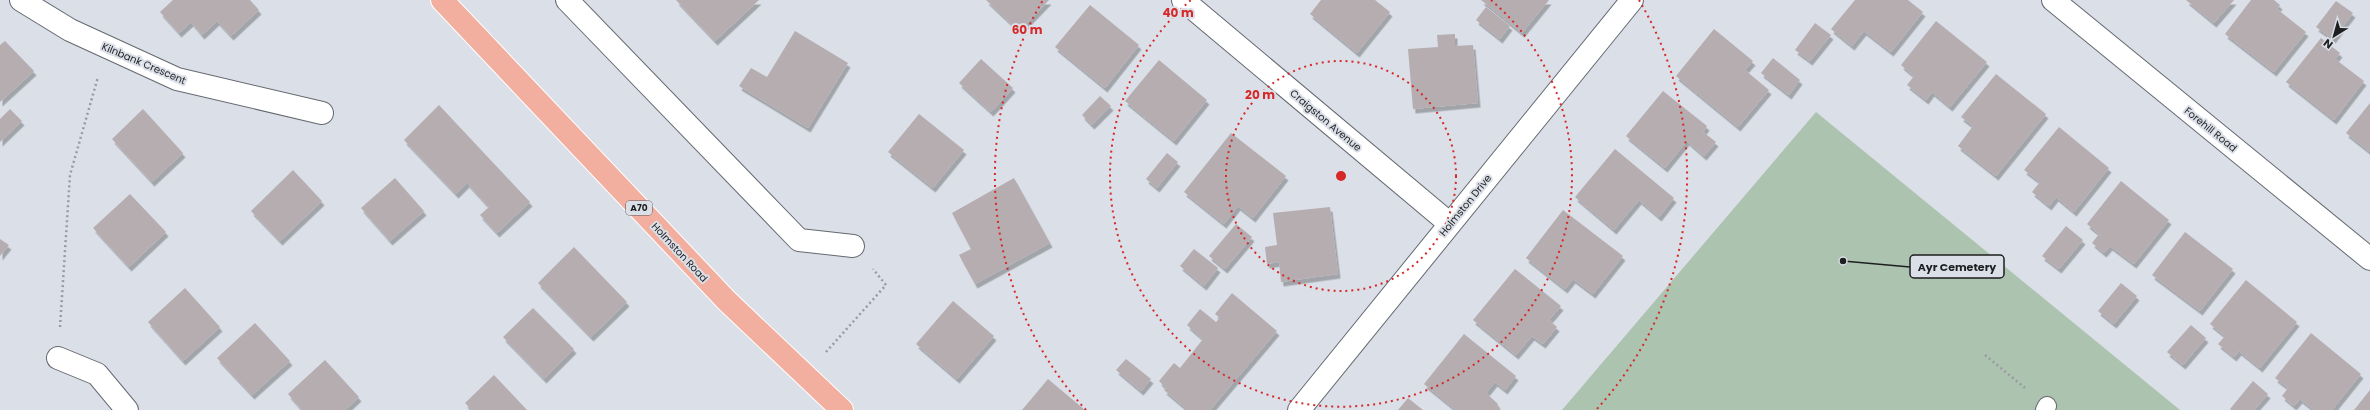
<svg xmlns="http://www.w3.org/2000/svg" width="2370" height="410" viewBox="0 0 2370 410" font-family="Poppins,sans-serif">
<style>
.green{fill:#acc3af}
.building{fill:#b6adb1;filter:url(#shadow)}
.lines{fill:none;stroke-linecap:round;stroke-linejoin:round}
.lane-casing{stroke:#656970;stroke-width:20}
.street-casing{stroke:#656970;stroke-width:24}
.primary-casing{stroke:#fff;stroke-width:24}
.path{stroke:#989ba1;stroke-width:2.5;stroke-dasharray:2 3;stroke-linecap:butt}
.lane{stroke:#fff;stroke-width:18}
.street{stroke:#fff;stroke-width:22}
.primary{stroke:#f2ae9e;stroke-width:22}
.ring{fill:none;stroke:#d62828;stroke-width:2;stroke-dasharray:2 4}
.labels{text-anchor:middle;stroke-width:4;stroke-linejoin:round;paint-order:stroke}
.shield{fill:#dbdfe7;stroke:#56595c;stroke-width:1}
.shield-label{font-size:9px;font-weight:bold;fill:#1d1f21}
.street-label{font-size:10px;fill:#1d1f21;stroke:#dbdfe7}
.centre{fill:#d62828;stroke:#dbdfe7;stroke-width:2}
.ring-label{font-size:12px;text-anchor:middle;font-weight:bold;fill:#d62828;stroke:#dbdfe7;stroke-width:4;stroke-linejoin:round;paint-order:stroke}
.leader{fill:none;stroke:#1d1f21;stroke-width:1.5}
.callout-dot{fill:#1d1f21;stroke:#dbdfe7;stroke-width:1.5}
.callout{fill:#dbdfe7;stroke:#1d1f21;stroke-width:1.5}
.callout-label{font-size:11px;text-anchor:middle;font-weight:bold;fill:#1d1f21}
</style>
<defs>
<filter id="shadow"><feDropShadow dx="2.5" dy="4.5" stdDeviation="0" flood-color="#0004"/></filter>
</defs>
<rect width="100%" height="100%" fill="#dbdfe7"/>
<path class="green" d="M1816,112L2180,410H1562Z"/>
<path class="building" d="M173,0H250L259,10L231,36L217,21L202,35L191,22L179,33L160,12Z
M676,0H759L715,41Z
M986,0H1049L1019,31Z
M1321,0H1375L1390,12L1357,53L1310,14Z
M1481,0H1549L1522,33Z
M1855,0H1908L1923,12L1891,52L1864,31L1852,46L1831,29Z
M2186,0H2234L2214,23Z
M2251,0H2274L2280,5L2277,9L2306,32L2274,72L2225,34Z
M2336,1L2353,13L2333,39L2316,27Z
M1090,5L1139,45L1105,88L1055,47Z
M1486,7L1510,26L1500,39L1476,20Z
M1936,21L1987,62L1950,107L1932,92L1926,100L1907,85L1914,76L1901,65Z
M1815,23L1831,35L1810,61L1795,50Z
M1714,29L1753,61L1745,70L1769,90L1738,127L1676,76Z
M795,31L848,63L808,128L739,86L751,68L767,77Z
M1455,34V46L1473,45L1478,103L1413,109L1408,49L1438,47L1437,35Z
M2321,38L2340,53L2335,59L2364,81L2334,120L2286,82Z
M5,41L34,71L0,102V45Z
M1773,58L1800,80L1789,95L1761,73Z
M981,59L1013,88L991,112L959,83Z
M1159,60L1207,100L1174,141L1125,101Z
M1996,74L2046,114L1996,176L1958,146L1973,126L1961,117Z
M1663,91L1707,126L1703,132L1716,142L1704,156L1687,141L1665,168L1626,136Z
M1100,96L1111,106L1092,125L1082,115Z
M2370,103V152L2346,133Z
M439,105L530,202L497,233L480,215L489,207L467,183L456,194L404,140Z
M10,109L22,121L0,142V119Z
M143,109L183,153L152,182L112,139Z
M919,114L964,150L933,188L888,152Z
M2059,127L2109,168L2074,212L2056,197L2049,206L2032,192L2040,182L2024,170Z
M1231,133L1286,176L1253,218L1238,206L1224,224L1184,192Z
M1615,149L1674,198L1659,217L1639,200L1614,230L1575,197Z
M1167,153L1178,162L1157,188L1146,179Z
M293,170L322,201L280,241L251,211Z
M395,178L424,211L390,241L361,208Z
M1014,178L1050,243L975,284L959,255L971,249L952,213Z
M2121,181L2169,220L2134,264L2110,246L2104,253L2092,243L2099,234L2087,224Z
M130,194L166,232L129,267L93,228Z
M1330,207L1338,274L1281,282L1279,262L1267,264L1265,247L1277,245L1273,213Z
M1563,210L1623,256L1593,294L1573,279L1565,289L1526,258Z
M1236,224L1252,237L1225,269L1209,256Z
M2066,226L2083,240L2059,269L2042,256Z
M2185,232L2233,269L2200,311L2152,275Z
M0,239L9,245L0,256Z
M574,247L627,302L591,337L538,283Z
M1194,249L1218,268L1204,286L1180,266Z
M1515,269L1561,306L1549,320L1557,327L1543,344L1532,336L1516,355L1473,320Z
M2246,280L2297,322L2260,368L2239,351L2234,357L2218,344L2225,336L2210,324Z
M2121,283L2137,296L2114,324L2098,311Z
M185,288L220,327L183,361L148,322Z
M1232,293L1277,331L1210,410H1188L1164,390L1166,388L1159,381L1174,363L1180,368L1203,339L1187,325L1200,309L1216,322L1220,318L1215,314Z
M953,301L994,336L957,379L916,344Z
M533,308L574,349L544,379L503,337Z
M255,323L290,361L252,395L217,358Z
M2191,325L2206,338L2183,365L2167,352Z
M2311,333L2361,374L2332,410H2314L2300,399L2294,406L2282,396L2288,388L2275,378Z
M1464,334L1516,376L1505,390L1495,382L1486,393L1497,403L1500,410H1456L1424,384Z
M1126,359L1151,379L1141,391L1116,370Z
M325,360L359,397L345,410H302L288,394Z
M494,375L527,410H472L465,403Z
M1048,379L1085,410H1022Z
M2253,381L2268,394L2254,410H2231L2230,409Z
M2370,390V410H2354Z
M1408,398L1423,410H1398Z"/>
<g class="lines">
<defs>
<path id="lane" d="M2045,410L2047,406"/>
<path id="street" d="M21,0L70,30L177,79L322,113
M567,0L799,240L853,246
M1183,0L1450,224
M2053,0L2370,259
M58,358L97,374L127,410
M1299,410L1632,0"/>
<path id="primary" d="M442,0L727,301L842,410"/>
</defs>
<use href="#lane" class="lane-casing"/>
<use href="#street" class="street-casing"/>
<use href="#primary" class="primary-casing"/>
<path class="path" d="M60,327L70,175L98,77
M826,352L886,285L873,269
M1985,355L2025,388"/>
<use href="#lane" class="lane"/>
<use href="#street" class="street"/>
<use href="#primary" class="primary"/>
</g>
<g class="ring">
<circle cx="1341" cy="176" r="115"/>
<path d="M1491 0A231 231 0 1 1 1191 0"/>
<path d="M1086 410A346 346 0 0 1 1043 0M1639 0A346 346 0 0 1 1596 410"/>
</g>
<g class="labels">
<rect class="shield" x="626" y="201" width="26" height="14" rx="3"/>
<g class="shield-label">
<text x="639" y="211">A70</text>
</g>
<g class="street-label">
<text transform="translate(144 63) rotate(23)" y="4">Kilnbank Crescent</text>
<text transform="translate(1326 120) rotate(40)" y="4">Craigston Avenue</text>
<text transform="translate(2211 129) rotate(39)" y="4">Forehill Road</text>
<text transform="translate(1465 205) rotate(-51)" y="4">Holmston Drive</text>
<text transform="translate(680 252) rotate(47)" y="4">Holmston Road</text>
</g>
</g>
<circle cx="1341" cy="176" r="6" class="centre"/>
<g class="ring-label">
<text x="1178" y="17">40 m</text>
<text x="1027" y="34">60 m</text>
<text x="1260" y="99">20 m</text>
</g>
<path class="leader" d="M1843 261L1910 267"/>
<circle class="callout-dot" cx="1843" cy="261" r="4"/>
<rect class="callout" x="1910" y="255" width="94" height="23" rx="4"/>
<g class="callout-label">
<text x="1957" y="271">Ayr Cemetery</text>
</g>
<g transform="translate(2334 36) rotate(217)" stroke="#dbdfe7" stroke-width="3" paint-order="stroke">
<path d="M0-3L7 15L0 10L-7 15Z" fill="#1d1f21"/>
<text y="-6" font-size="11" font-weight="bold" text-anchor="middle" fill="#1d1f21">N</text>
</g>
</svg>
